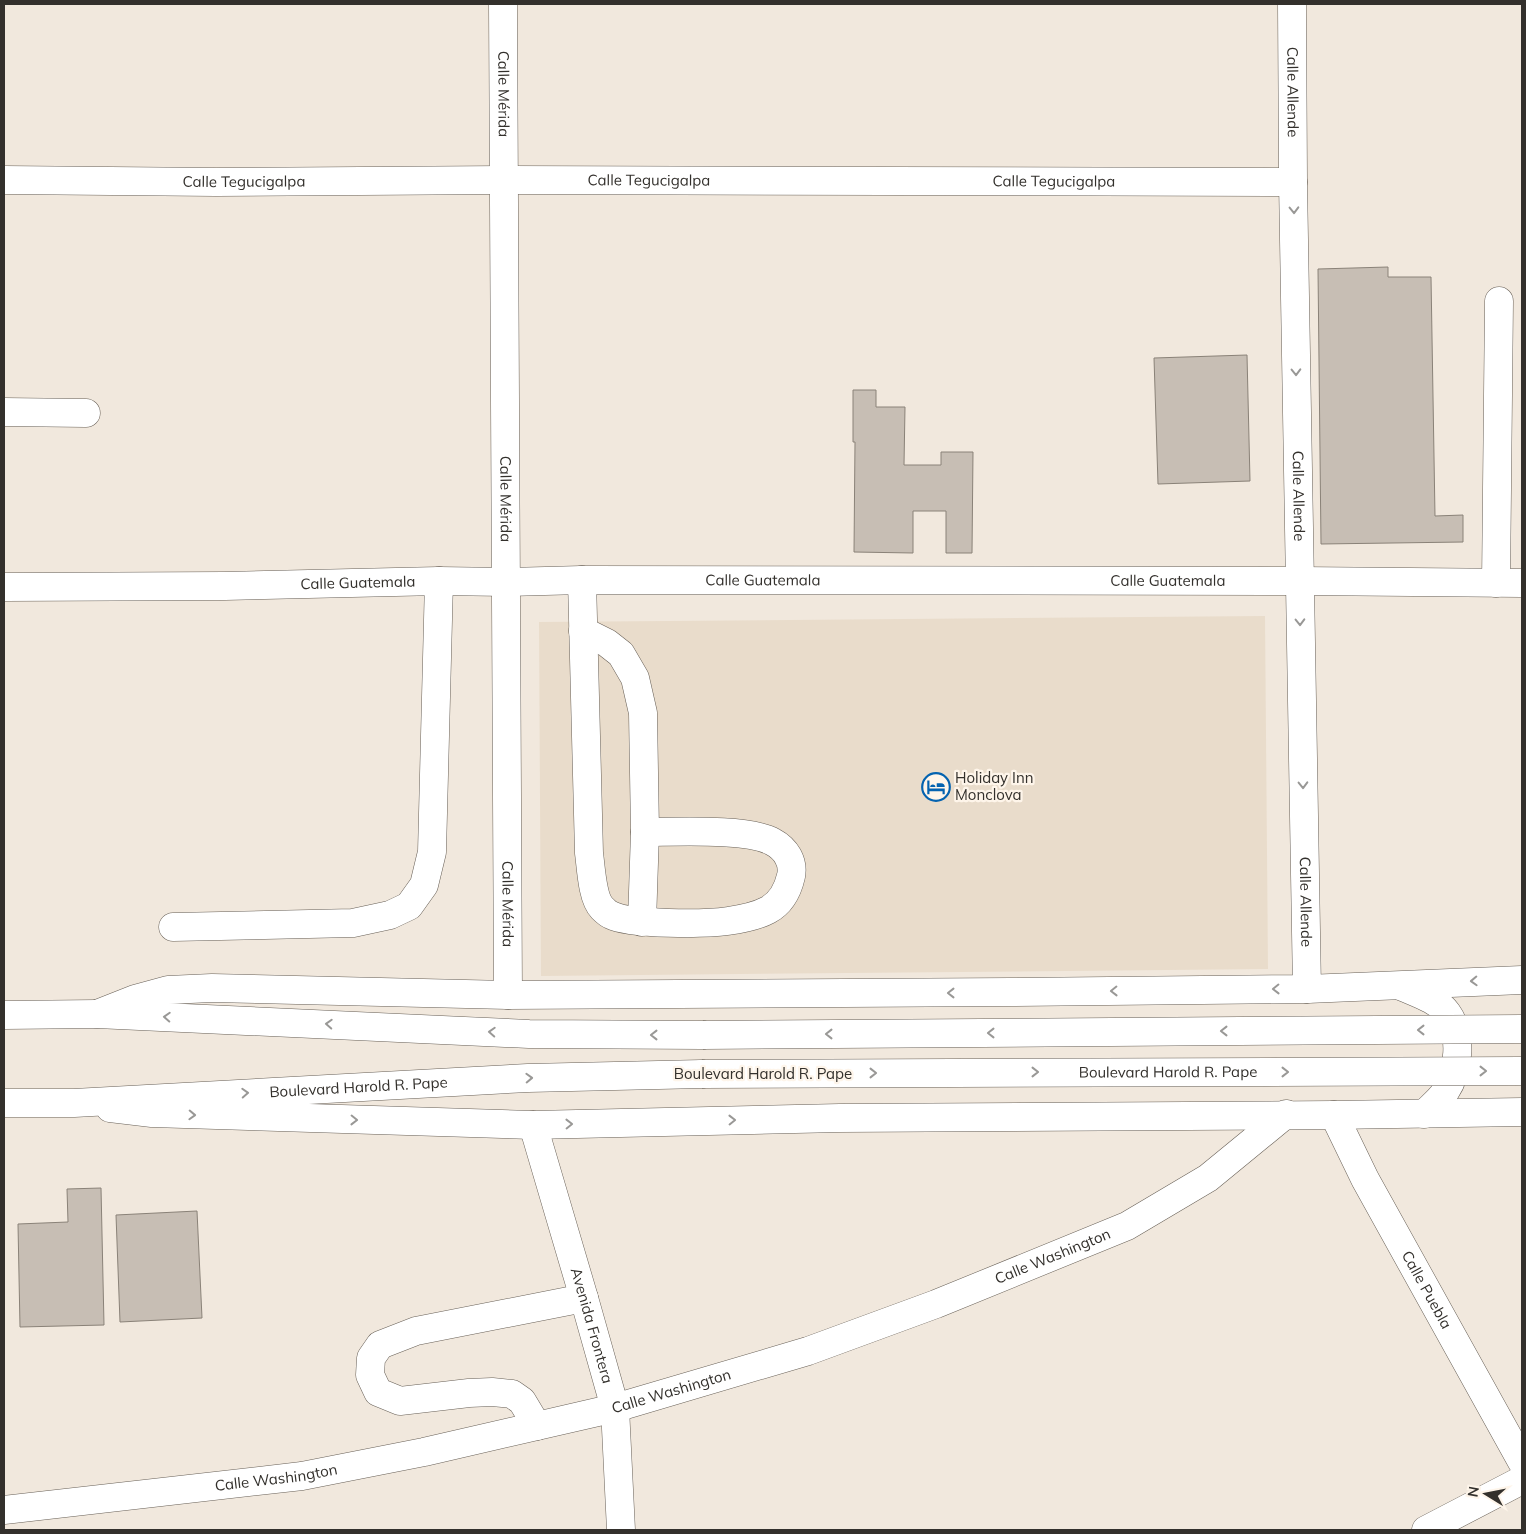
<svg xmlns="http://www.w3.org/2000/svg" width="1526" height="1534" viewBox="0 0 1526 1534" font-family="Mulish,sans-serif">
<style>
.built{fill:#e9dccb}
.building{fill:#c7beb4;stroke:#8a8278}
.lines{fill:none;stroke-linecap:round;stroke-linejoin:round}
.minor-casing{stroke:#686057;stroke-width:29}
.highway-casing{stroke:#686057;stroke-width:29}
.minor{stroke:#fff;stroke-width:28}
.highway{stroke:#fff;stroke-width:28}
.highway-bridge-casing{stroke:#686057;stroke-width:29;stroke-linecap:butt}
.highway-bridge{stroke:#fff;stroke-width:28}
.oneway{stroke:#999896}
.labels{text-anchor:middle;stroke-width:4.5;stroke-linejoin:round;paint-order:stroke}
.street-label{font-size:15px;fill:#33302c;stroke:#fef5ea}
.poi-label{font-size:15px;fill:#33302c;stroke:#fef5ea;text-anchor:start}
</style>
<rect width="100%" height="100%" fill="#f1e8dd"/>
<path class="built" d="M1265,616L1268,969L541,976L539,622Z"/>
<path class="building" d="M1388,267V277H1431L1435,516L1463,515V542L1321,544L1318,269Z
M1247,355L1250,481L1158,484L1154,358Z
M853,390H876V407H905L904,465H941V452H973L972,553H946V511H913V553L854,552L855,442H853Z
M101,1188L104,1325L20,1327L18,1224L68,1222L67,1189Z
M197,1211L202,1318L120,1322L116,1215Z"/>
<g class="lines">
<defs>
<g id="minor">
<path id="s1" d="M503,4L508,995"/>
<path id="s2" d="M1292,4L1293,182L1307,989"/>
<path id="s3" d="M4,180L216,182L504,180L1293,182"/>
<path d="M4,412L86,413"/>
<path d="M582,580L589,853C591,867 592,898 602,908C604,910 608,914 611,915C631,925 706,924 728,921C742,919 757,916 768,910C781,903 788,889 791,876C794,862 786,849 773,842C749,828 675,832 645,832"/>
<path d="M1496,583L1499,301"/>
<path id="s4" d="M4,587L225,586L439,581L506,582L582,580L1300,581L1522,583"/>
<path d="M583,631L607,643L621,654L635,678L643,713L645,832L642,922"/>
<path d="M173,927L353,923L390,915L409,906L424,885L432,852L439,581"/>
<path d="M1401,986C1416,993 1437,999 1447,1013C1463,1035 1459,1071 1445,1092C1440,1100 1431,1107 1424,1114"/>
<path d="M97,1014L135,999L168,990L212,988L508,995L1011,992L1307,989L1522,980"/>
<path d="M110,1108L152,1113L533,1125L840,1118L1334,1115L1522,1112"/>
<path id="s5" d="M1334,1115L1365,1179L1522,1462"/>
<path id="s6" d="M533,1125L584,1298L615,1408L621,1530"/>
<path d="M537,1426L522,1401L512,1394L492,1392L469,1393L400,1401L378,1392L370,1375L371,1358L380,1345L416,1331L584,1298"/>
<path id="s7" d="M4,1510L302,1476L424,1452L615,1408L808,1351L936,1304L1127,1226L1208,1178L1286,1114"/>
<path d="M1426,1530L1522,1480"/>
</g>
<g id="highway">
<path d="M4,1015L97,1014L529,1034L703,1035"/>
<path id="s8" d="M4,1103H74L528,1078L702,1074"/>
</g>
</defs>
<use href="#minor" class="minor-casing"/>
<use href="#highway" class="highway-casing"/>
<use href="#minor" class="minor"/>
<use href="#highway" class="highway"/>
<defs>
<g id="highway-bridge">
<path d="M703,1035L1522,1029"/>
<path id="s9" d="M702,1074L1522,1071"/>
</g>
</defs>
<use href="#highway-bridge" class="highway-bridge-casing"/>
<use href="#highway-bridge" class="highway-bridge"/>
</g>
<defs><path id="oneway-chevron" d="M-2-3.5L2.5 0L-2 3.5" fill="none" stroke-width="1.6" stroke-linecap="round" stroke-linejoin="round" transform="scale(1.25)"/></defs>
<g class="oneway">
<use href="#oneway-chevron" transform="translate(1294 210) rotate(89)"/>
<use href="#oneway-chevron" transform="translate(1296 372) rotate(89)"/>
<use href="#oneway-chevron" transform="translate(1300 622) rotate(89)"/>
<use href="#oneway-chevron" transform="translate(1303 785) rotate(89)"/>
<use href="#oneway-chevron" transform="translate(1474 981) rotate(178)"/>
<use href="#oneway-chevron" transform="translate(1276 989) rotate(179)"/>
<use href="#oneway-chevron" transform="translate(1114 991) rotate(179)"/>
<use href="#oneway-chevron" transform="translate(951 993) rotate(180)"/>
<use href="#oneway-chevron" transform="translate(167 1017) rotate(-177)"/>
<use href="#oneway-chevron" transform="translate(329 1024) rotate(-177)"/>
<use href="#oneway-chevron" transform="translate(1421 1030) rotate(180)"/>
<use href="#oneway-chevron" transform="translate(1224 1031) rotate(180)"/>
<use href="#oneway-chevron" transform="translate(492 1032) rotate(-177)"/>
<use href="#oneway-chevron" transform="translate(991 1033) rotate(180)"/>
<use href="#oneway-chevron" transform="translate(829 1034) rotate(180)"/>
<use href="#oneway-chevron" transform="translate(654 1035) rotate(-180)"/>
<use href="#oneway-chevron" transform="translate(1483 1071)"/>
<use href="#oneway-chevron" transform="translate(1035 1072)"/>
<use href="#oneway-chevron" transform="translate(1285 1072)"/>
<use href="#oneway-chevron" transform="translate(873 1073)"/>
<use href="#oneway-chevron" transform="translate(529 1078) rotate(-2)"/>
<use href="#oneway-chevron" transform="translate(245 1093) rotate(-3)"/>
<use href="#oneway-chevron" transform="translate(192 1115) rotate(2)"/>
<use href="#oneway-chevron" transform="translate(354 1120) rotate(1)"/>
<use href="#oneway-chevron" transform="translate(732 1120) rotate(-1)"/>
<use href="#oneway-chevron" transform="translate(569 1124) rotate(-1)"/>
</g>
<defs>
<symbol id="hotel-ring" viewBox="-11 -11 22 22"><circle r="9.5" fill="#fef5ea" stroke="#0463b0" stroke-width="1.5"/><path d="M-6-4.5h1.5V1H6V5H4.5V3h-9V5H-6ZM-4 0a1.8 1.8 0 1 1 3.6 0ZM.5 0V-2.5h3Q6-2.5 6 0Z" fill="#0463b0"/></symbol>
</defs>
<g fill-rule="evenodd">
<use href="#hotel-ring" x="920" y="771" width="32" height="32"/>
</g>
<g class="labels">
<g class="street-label">
<text dy="5" stroke="none"><textPath href="#s2" startOffset="88">Calle Allende</textPath></text>
<text dy="5" stroke="none"><textPath href="#s1" startOffset="90">Calle Mérida</textPath></text>
<text dy="5" stroke="none"><textPath href="#s3" startOffset="645">Calle Tegucigalpa</textPath></text>
<text dy="5" stroke="none"><textPath href="#s3" startOffset="240">Calle Tegucigalpa</textPath></text>
<text dy="5" stroke="none"><textPath href="#s3" startOffset="1050">Calle Tegucigalpa</textPath></text>
<text dy="5" stroke="none"><textPath href="#s2" startOffset="492">Calle Allende</textPath></text>
<text dy="5" stroke="none"><textPath href="#s1" startOffset="495">Calle Mérida</textPath></text>
<text dy="5" stroke="none"><textPath href="#s4" startOffset="759">Calle Guatemala</textPath></text>
<text dy="5" stroke="none"><textPath href="#s4" startOffset="1164">Calle Guatemala</textPath></text>
<text dy="5" stroke="none"><textPath href="#s4" startOffset="354">Calle Guatemala</textPath></text>
<text dy="5" stroke="none"><textPath href="#s2" startOffset="898">Calle Allende</textPath></text>
<text dy="5" stroke="none"><textPath href="#s1" startOffset="900">Calle Mérida</textPath></text>
<text dy="5" stroke="none"><textPath href="#s9" startOffset="466">Boulevard Harold R. Pape</textPath></text>
<text x="763" y="1079">Boulevard Harold R. Pape</text>
<text dy="5" stroke="none"><textPath href="#s8" startOffset="355">Boulevard Harold R. Pape</textPath></text>
<text dy="5" stroke="none"><textPath href="#s7" startOffset="1084">Calle Washington</textPath></text>
<text dy="5" stroke="none"><textPath href="#s5" startOffset="198">Calle Puebla</textPath></text>
<text dy="5" stroke="none"><textPath href="#s6" startOffset="209">Avenida Frontera</textPath></text>
<text dy="5" stroke="none"><textPath href="#s7" startOffset="679">Calle Washington</textPath></text>
<text dy="5" stroke="none"><textPath href="#s7" startOffset="274">Calle Washington</textPath></text>
</g>
<g class="poi-label">
<text x="955" y="783">Holiday Inn<tspan x="955" dy="17">Monclova</tspan></text>
</g>
</g>
<rect width="1526" height="1534" fill="none" stroke="#33302c" stroke-width="10"/>
<g transform="translate(1486 1494) rotate(280)" stroke="#fef5ea" stroke-width="4" paint-order="stroke">
<path d="M0-4L9 19L0 12L-9 19Z" fill="#33302c"/>
<text y="-8" font-size="14" font-weight="bold" text-anchor="middle" fill="#33302c">N</text>
</g>
</svg>
